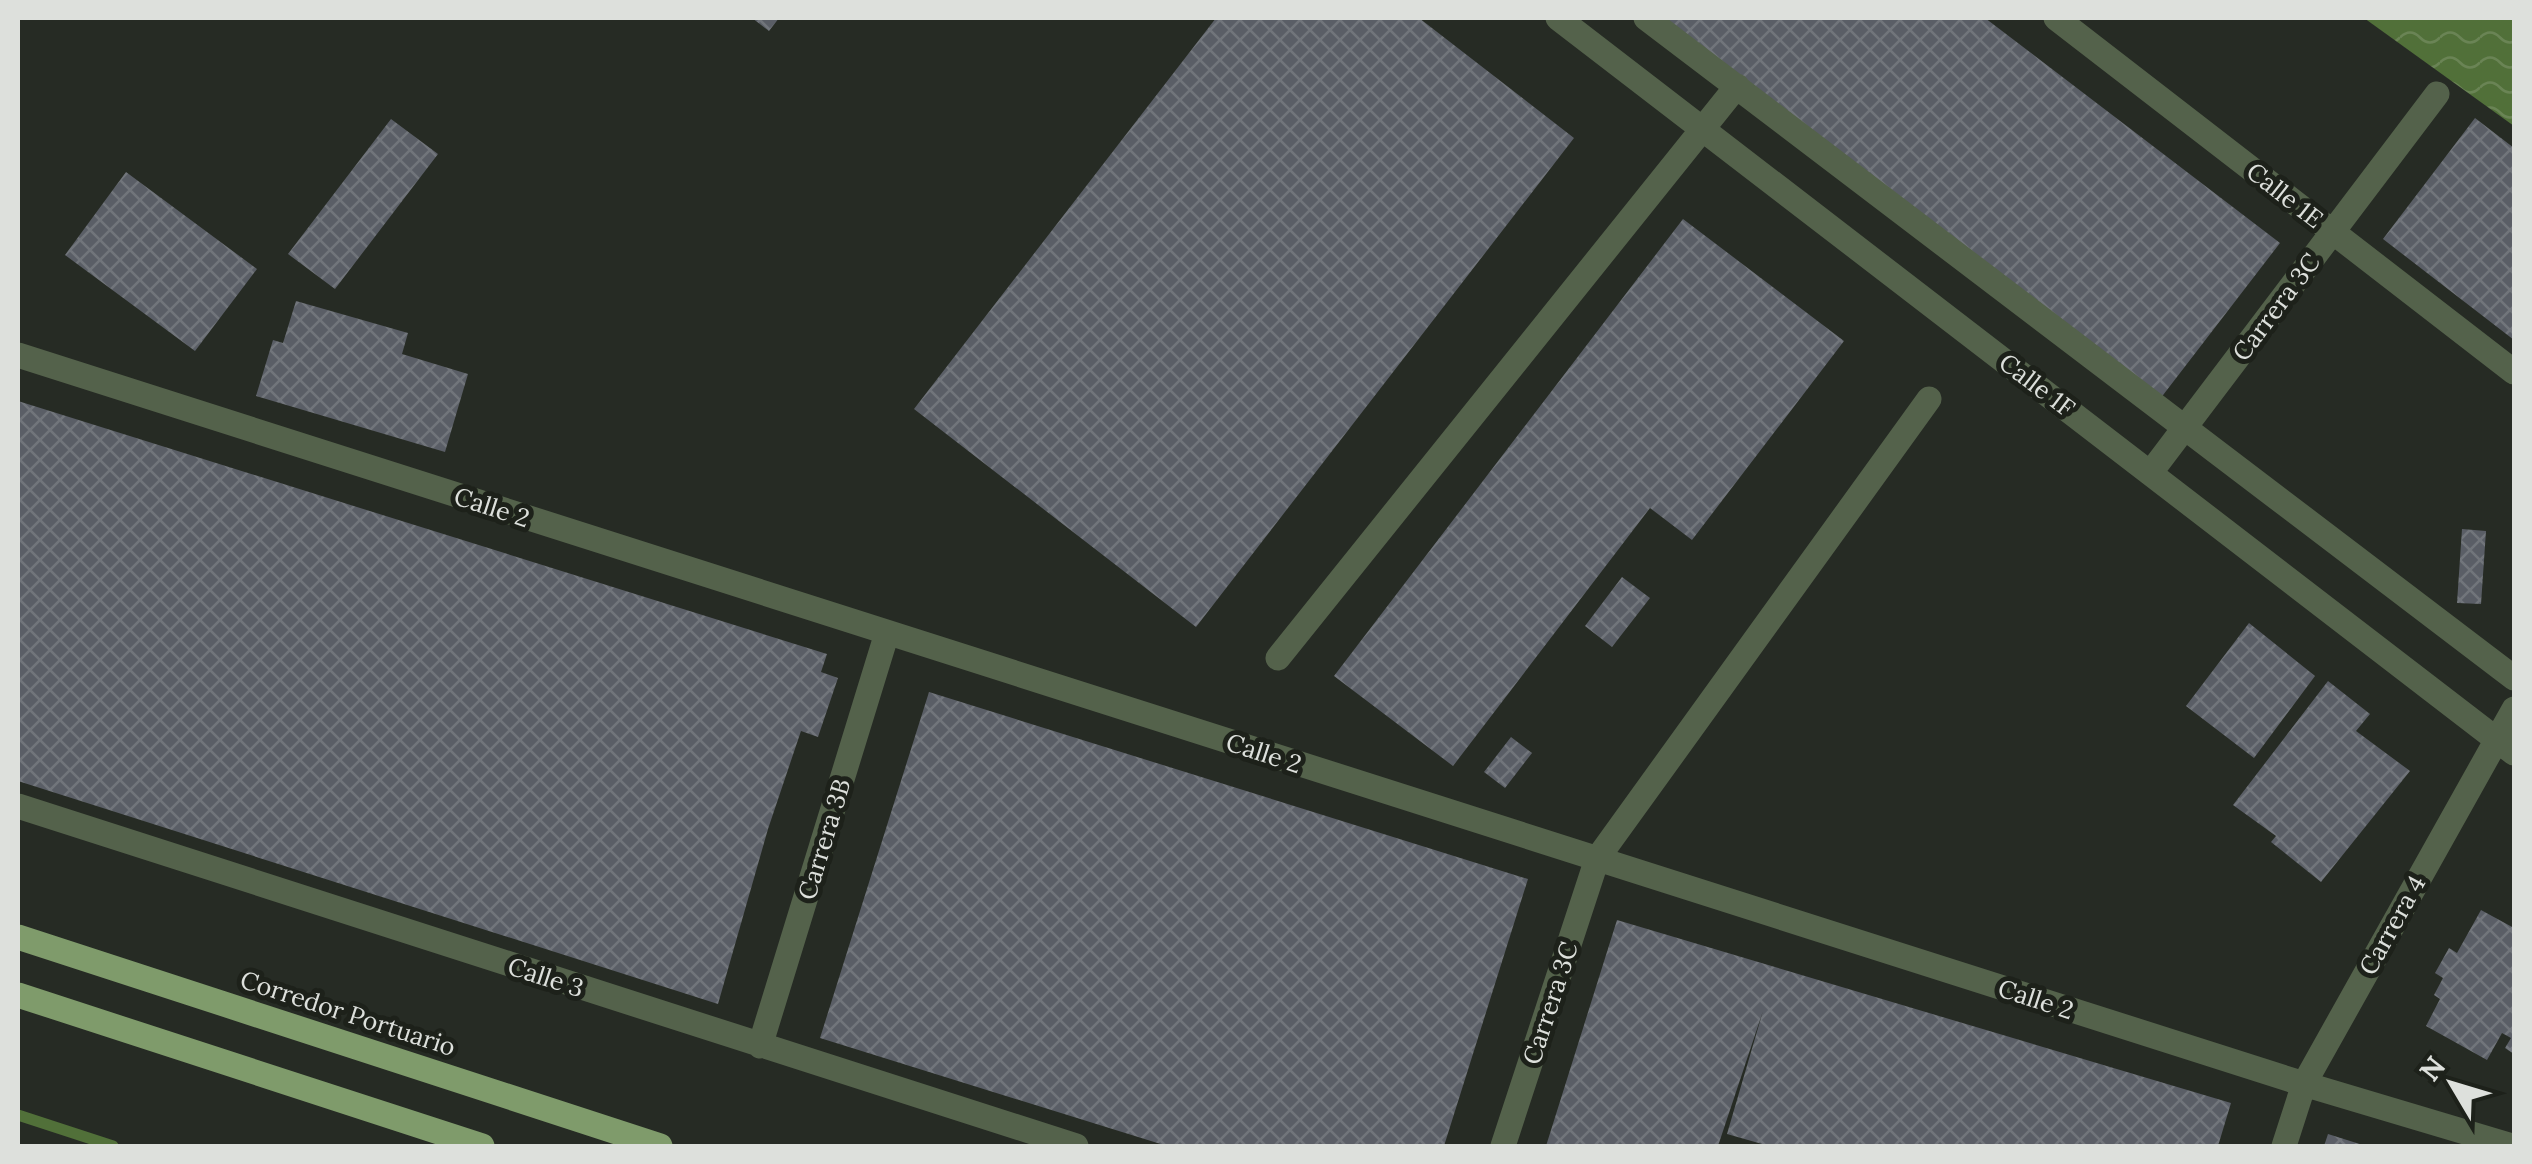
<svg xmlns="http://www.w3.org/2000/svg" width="2532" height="1164" viewBox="0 0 2532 1164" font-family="Lora,serif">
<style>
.water{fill:url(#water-waves)}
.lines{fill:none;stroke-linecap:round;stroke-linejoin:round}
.stream{stroke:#517039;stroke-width:11}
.building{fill:url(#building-cross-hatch)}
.minor{stroke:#54624b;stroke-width:25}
.major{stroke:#7f9b6b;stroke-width:25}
.labels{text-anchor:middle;stroke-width:10;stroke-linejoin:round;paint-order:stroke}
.street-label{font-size:25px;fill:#dde0dc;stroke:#1d211a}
</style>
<defs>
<pattern id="water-waves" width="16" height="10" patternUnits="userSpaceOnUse" patternTransform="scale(2.5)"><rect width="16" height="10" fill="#517039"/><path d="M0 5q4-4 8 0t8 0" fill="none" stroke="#6a8455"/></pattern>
<pattern id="building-cross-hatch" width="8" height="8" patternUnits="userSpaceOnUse" patternTransform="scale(2.5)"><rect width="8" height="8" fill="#5a5e66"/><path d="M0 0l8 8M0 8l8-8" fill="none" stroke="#71757b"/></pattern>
</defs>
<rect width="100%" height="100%" fill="#262b24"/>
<path class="water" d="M2364,18H2514V126Z"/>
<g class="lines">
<path class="stream" d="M18,1115L113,1146"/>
</g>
<path class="building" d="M752,18H779L769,31Z
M1216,18H1419L1574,138L1196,627L914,409Z
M1660,18H1985L2280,243L2160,399Z
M2475,118L2514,148V340L2383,239Z
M391,119L438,154L335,289L288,254Z
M126,172L257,269L195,351L65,255Z
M1683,219L1844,341L1692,540L1650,508L1453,766L1334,676Z
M296,301L408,333L402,354L468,374L445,452L256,396L273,340L283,343Z
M18,401L827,654L821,672L838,678L818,737L801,731L768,829L718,1004L18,781Z
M2462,529L2486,531L2481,604L2457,603Z
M1622,577L1650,598L1612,647L1585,626Z
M2249,623L2315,676L2254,758L2186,706Z
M2328,681L2370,714L2356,731L2410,771L2321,882L2271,842L2276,836L2233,805Z
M929,692L1528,879L1444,1146H1167L820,1038Z
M1511,737L1532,753L1505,788L1484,772Z
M2481,910L2514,928V1054L2505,1048L2511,1038L2502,1033L2487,1060L2426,1026L2440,999L2434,995L2443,978L2435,973L2449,948L2457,953Z
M1617,920L2231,1103L2218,1146H1769L1727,1134L1763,1011L1718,1146H1546Z
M2328,1134L2366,1146H2324Z"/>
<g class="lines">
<path class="minor" d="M1558,18L2514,753
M1646,18L2514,678
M2056,18L2514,372
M18,355L2304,1084L2512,1146
M2151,472L2437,94
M1278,658L1737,86
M18,806L1076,1146
M760,1046L887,633
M1503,1146L1597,859L1929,399
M2284,1146L2304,1084L2514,709"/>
<path class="major" d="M18,937L660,1146
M18,995L482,1146"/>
</g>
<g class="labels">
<g class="street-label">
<text transform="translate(2285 195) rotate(38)" y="9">Calle 1E</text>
<text transform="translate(2276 307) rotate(-53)" y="9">Carrera 3C</text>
<text transform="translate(2037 385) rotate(37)" y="9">Calle 1F</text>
<text transform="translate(492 507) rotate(18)" y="9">Calle 2</text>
<text transform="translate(1264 753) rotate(18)" y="9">Calle 2</text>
<text transform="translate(824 839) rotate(-73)" y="9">Carrera 3B</text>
<text transform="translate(2392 925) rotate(-61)" y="9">Carrera 4</text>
<text transform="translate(546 977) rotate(18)" y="9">Calle 3</text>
<text transform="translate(2036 999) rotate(18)" y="9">Calle 2</text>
<text transform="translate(1550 1003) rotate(-72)" y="9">Carrera 3C</text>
<text transform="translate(348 1013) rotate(18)" y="9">Corredor Portuario</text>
</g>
</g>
<rect width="2532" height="1164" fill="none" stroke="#dde0dc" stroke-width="40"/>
<g transform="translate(2452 1084) rotate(308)" stroke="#1d211a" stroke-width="8" paint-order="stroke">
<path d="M0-8L18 38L0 25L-18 38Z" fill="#dde0dc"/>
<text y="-15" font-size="28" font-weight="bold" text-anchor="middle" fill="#dde0dc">N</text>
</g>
</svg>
